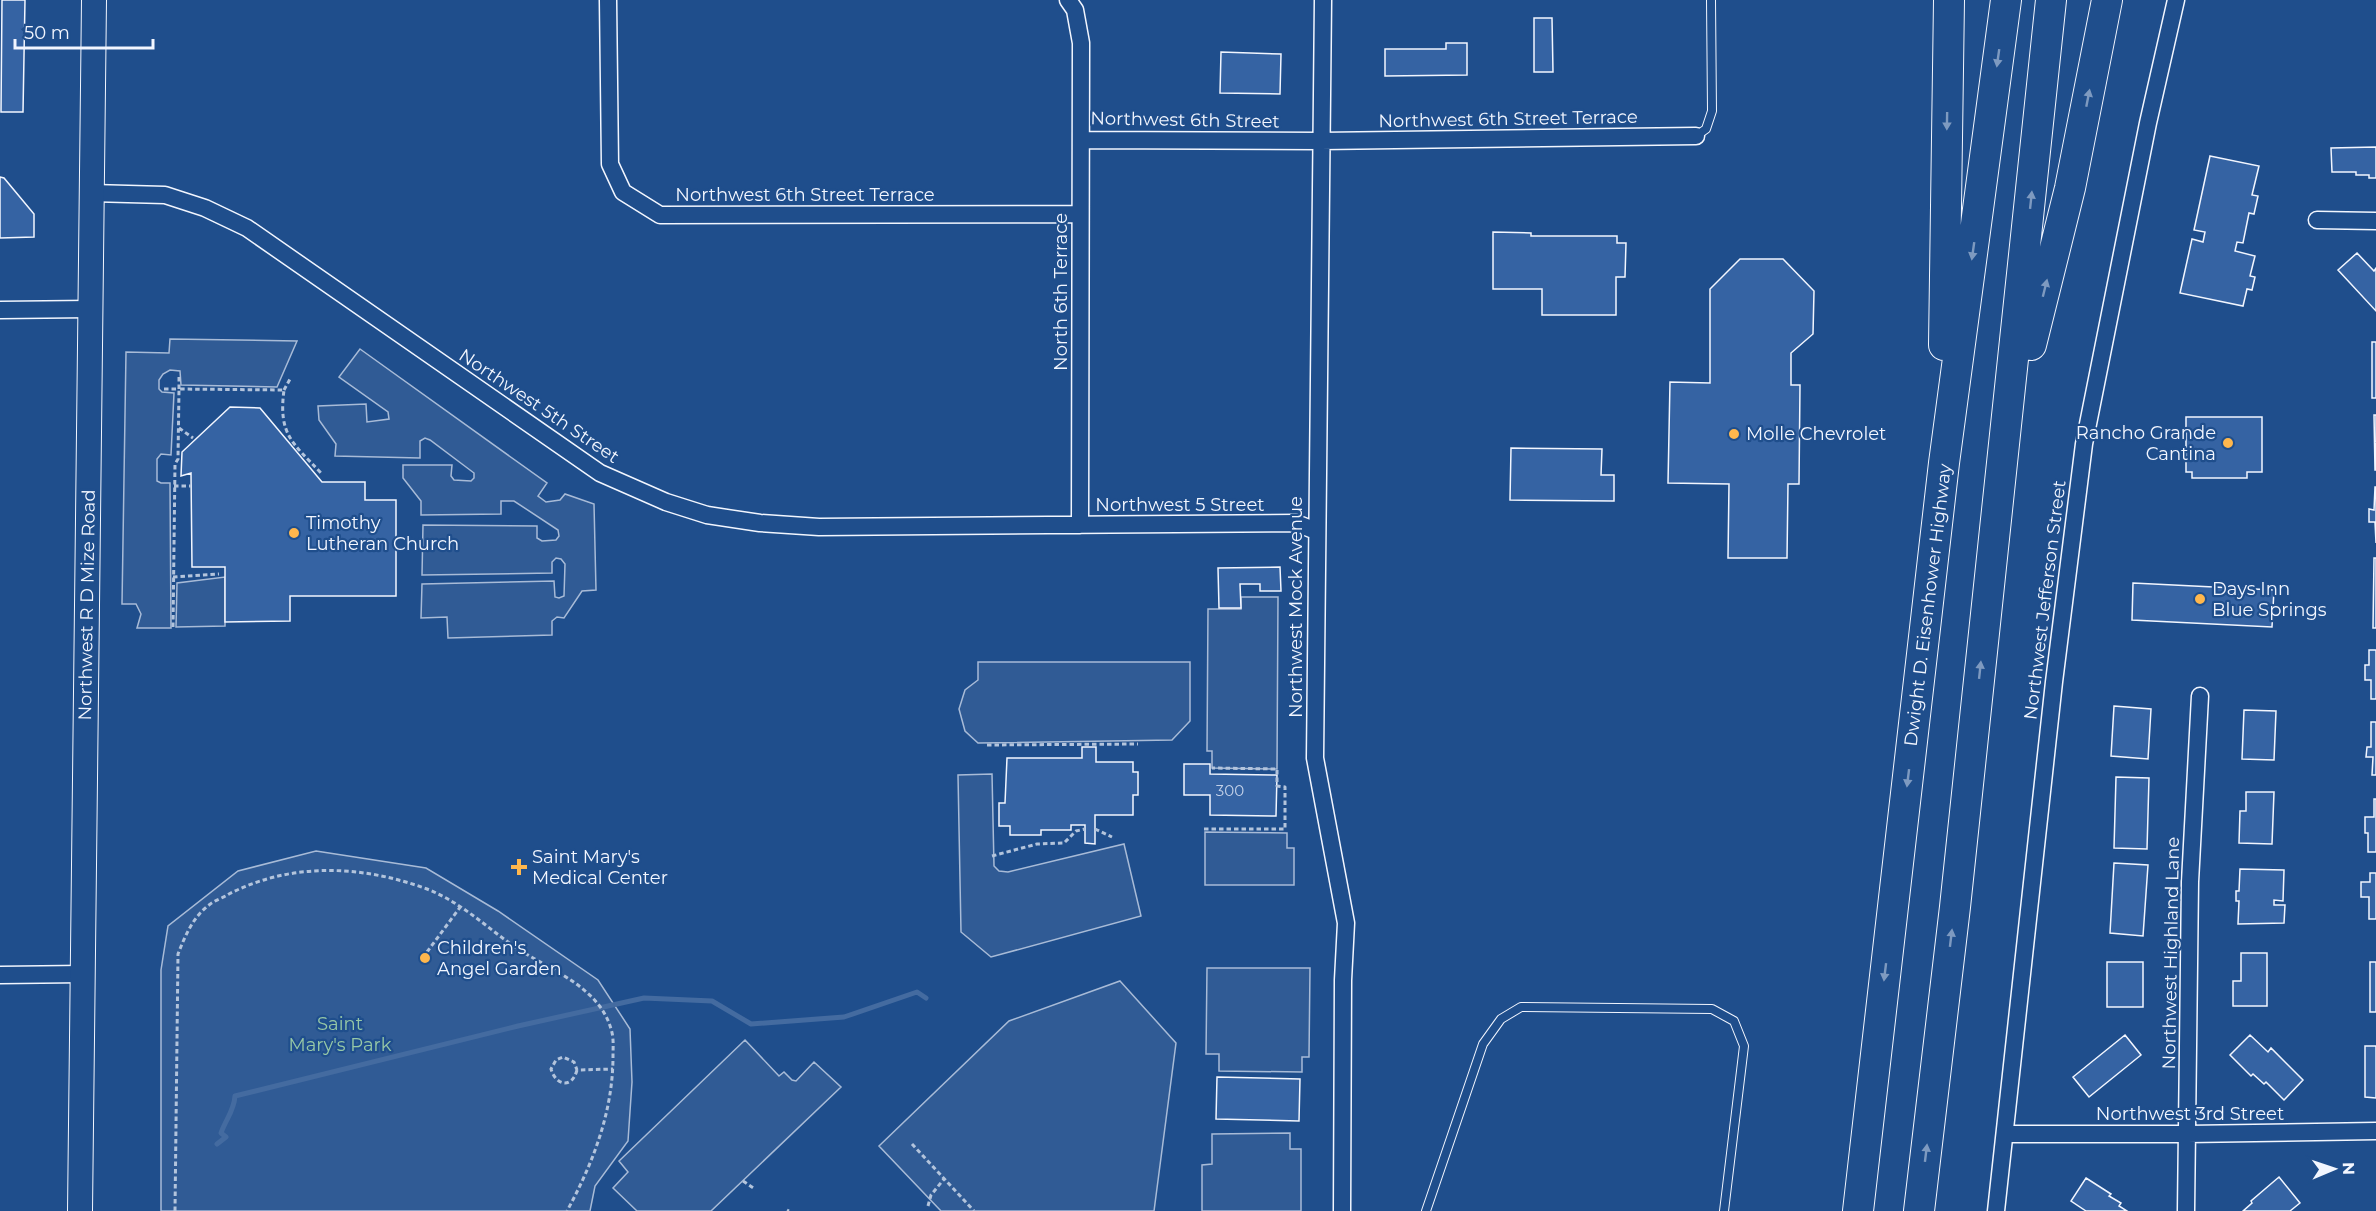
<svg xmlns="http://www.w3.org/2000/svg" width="2376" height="1211" viewBox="0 0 2376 1211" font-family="Montserrat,sans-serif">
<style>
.built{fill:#305b95;stroke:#a8bbd7;stroke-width:1.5}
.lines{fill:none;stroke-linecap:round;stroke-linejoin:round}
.stream{stroke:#446ba0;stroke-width:5}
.building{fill:#3563a3;stroke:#f2f6ff;stroke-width:1.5}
.lane-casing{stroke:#f2f6ff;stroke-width:10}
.street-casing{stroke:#f2f6ff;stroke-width:19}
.secondary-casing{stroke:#f2f6ff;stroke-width:26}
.highway-casing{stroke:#f2f6ff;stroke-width:32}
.path{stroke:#b3c4dc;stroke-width:3;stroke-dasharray:4.5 3;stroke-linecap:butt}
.lane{stroke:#1f4e8c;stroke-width:8}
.street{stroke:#1f4e8c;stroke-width:16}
.secondary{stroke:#1f4e8c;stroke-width:24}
.highway{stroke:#1f4e8c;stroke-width:30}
.oneway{fill:#7e9ac0}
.poi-dot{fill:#ffb74d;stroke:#1f4e8c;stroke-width:2}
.labels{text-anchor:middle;stroke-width:4.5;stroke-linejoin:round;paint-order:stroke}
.number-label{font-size:15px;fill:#c3d1e8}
.street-label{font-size:18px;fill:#f2f6ff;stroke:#1f4e8c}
.poi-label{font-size:18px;fill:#f2f6ff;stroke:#1f4e8c;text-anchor:start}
.park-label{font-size:18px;fill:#97c8a6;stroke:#1f4e8c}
</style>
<rect width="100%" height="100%" fill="#1f4e8c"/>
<path class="built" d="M170,339L297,341L277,387L181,385L180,371L170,370L163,374L159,380V389L162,392L174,393L171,455L161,454L157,459V481L161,483H170L171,628H137L141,614L136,604H122L126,352L169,353Z
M360,349L547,483L538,496L546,502L560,500L565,494L594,504L596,590L582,591L564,618L557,617L552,621V635L448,638L447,617L421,618L422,584L554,581L555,597L559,598L564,596L565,564L561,559L556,558L552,562V573L422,575L423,525L537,526V538L542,541L556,540L559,536L558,530L514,501H501V514L421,515V501L403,478V465H452L451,476L454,480L471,481L474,478V473L430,440L425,438L420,441V458L335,456L336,444L319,420L318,406L366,404L367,422L389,419L388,412L339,377Z
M225,577V626L176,627L177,583Z
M1241,597H1278L1277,769L1212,768V751H1207L1208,609H1241Z
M978,662H1190V721L1172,740L978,743L965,731L959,709L965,690L978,680Z
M992,774L994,866L999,871L1008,872L1124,844L1141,916L991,957L961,932L958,775Z
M1205,832L1287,833V848H1294V885H1205Z
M316,851L426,868L498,911L598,980L630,1029L632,1082L628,1141L595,1186L590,1211H161V970L168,926L238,871Z
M1207,968H1310L1309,1057H1302V1072L1219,1071V1054H1206Z
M1120,981L1176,1043L1154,1211H941L879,1146L1009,1021Z
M745,1040L779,1076L784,1072L792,1080L796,1081L814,1062L841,1087L711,1211H637L613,1188L628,1172L619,1161Z
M1290,1133V1149H1301V1211H1202V1165L1212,1164V1134Z"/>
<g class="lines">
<path class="stream" d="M217,1144L226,1137L221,1133C226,1119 234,1111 235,1096L518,1026L644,998L712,1001L751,1024L844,1017L917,992L926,998"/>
</g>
<path class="building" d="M2,0H25L23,112H1Z
M1534,18H1552L1553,72H1534Z
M1446,43H1467V75L1385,76V49H1446Z
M1221,52L1281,54L1280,94L1220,93Z
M2376,147V178H2369V175H2356V172H2332L2331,148Z
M2210,156L2259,166L2252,195L2258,196L2254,214L2249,213L2243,243L2237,242L2235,251L2255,256L2250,276L2255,277L2252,290L2247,289L2243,306L2180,293L2192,239L2203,242L2205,232L2194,230Z
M0,177L4,178L34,214V237L0,238Z
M1493,232L1531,233V236H1617V243H1626L1625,277H1616V315H1542V289H1493Z
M2357,253L2374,271L2376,268V311L2338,270Z
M1740,259H1783L1814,291L1813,334L1791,353V385H1800L1799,484H1788L1787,558H1728L1729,484L1668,483L1670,382L1710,383V289Z
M2372,342H2376V398H2372Z
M230,407L260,408L322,482H365V500H396V596H290V621L225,622V567H192L191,473L181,476L182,452Z
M2374,415H2376V470H2375Z
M2186,417H2262V472H2247V478H2192V472H2186Z
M1511,448L1602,449L1601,475H1614V501L1510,500Z
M2375,487H2376V543L2375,522H2369V509L2374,510Z
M2374,558H2376V628H2373Z
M1280,567L1281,591H1260V584H1240L1241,608H1219L1218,568Z
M2133,583L2274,590L2272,627L2132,620Z
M2369,650H2376V699H2371V680H2365V665H2369Z
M2114,706L2151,709L2148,759L2111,756Z
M2244,710L2276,711L2274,760L2242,759Z
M2371,722H2376V775H2372L2373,757H2366L2367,747H2371Z
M1082,747H1096V762H1133V772H1138V795H1133V815H1095V844L1085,843V825H1071V830H1041V835H1010V826H999V803H1005L1007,758H1082Z
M1184,764H1210V774L1277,775L1276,816L1210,815V795H1184Z
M2116,777L2149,778L2147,849L2114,848Z
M2246,792H2274L2272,844L2239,843L2240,811H2246Z
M2374,799H2376V852H2368V833H2365V817H2374Z
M2114,863L2148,865L2143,936L2110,933Z
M2240,869L2284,870L2283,901L2274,900V905H2285L2284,923L2238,924L2239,901H2236V891H2239Z
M2370,873H2376V919H2369V897H2361V882H2370Z
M2241,953H2267V1006H2233V981H2241Z
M2107,962H2143V1007H2107Z
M2370,962H2376V1012H2370Z
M2125,1035L2141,1055L2089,1097L2073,1077Z
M2250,1035L2268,1052L2271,1048L2303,1080L2284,1100L2266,1082L2264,1084L2253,1074L2251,1076L2230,1055Z
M2365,1046H2376V1098L2365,1097Z
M1217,1077L1300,1079L1299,1121L1216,1119Z
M2279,1177L2300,1203L2290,1211H2243L2252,1203L2251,1201Z
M2086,1178L2111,1194L2109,1196L2121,1203L2119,1206L2127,1211H2086L2071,1201Z"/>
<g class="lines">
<defs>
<path id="lane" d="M1696,136L1706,129L1712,111L1711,0
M1426,1211L1483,1044L1501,1019L1521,1007L1712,1009L1734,1021L1744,1046L1724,1211"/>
<path id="street" d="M608,0L610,164L623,192L660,215L1080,214
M1068,0L1075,10L1081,43L1080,525
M1323,0L1315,758L1346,923L1343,980L1342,1211
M1081,140L1321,141L1696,136
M91,193L165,195L205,208L247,228L600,473L666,502L707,515L760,523L819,527L1296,523L1316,531
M2317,220L2376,221
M0,310L90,309
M0,975L83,974
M2005,1134H2188L2376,1131
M1996,1211L2054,682L2084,444L2148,123L2176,0
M2186,1211L2190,882L2200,696"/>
<path id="secondary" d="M80,1211L94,0"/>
<path id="highway" d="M1944,345L1949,0
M2031,345L2070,188L2107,0
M1858,1211L1944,463L2006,0
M1919,1211L1955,907L2051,0"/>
</defs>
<use href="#lane" class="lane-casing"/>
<use href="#street" class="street-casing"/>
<use href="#secondary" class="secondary-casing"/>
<use href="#highway" class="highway-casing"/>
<path class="path" d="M164,389H179V374
M284,390L290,379
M179,428L193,438
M174,486H191
M173,577L219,574
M173,627L175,464L178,459L179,389L284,390C278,435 293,443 321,473
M987,745L1138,744
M1095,829L1112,837
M1204,829H1285V787L1277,786V769L1212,768
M992,856L1037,844L1064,843L1076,831L1085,829
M427,952L461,906
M577,1070C572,1089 556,1086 551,1069L556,1060L563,1057L574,1062L577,1070L613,1069
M912,1144L974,1211
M743,1181L755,1189
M928,1206L931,1195L944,1179
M787,1210L789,1211
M175,1211L178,954C185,936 193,917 209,905C215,900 223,898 229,894C291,862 362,865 427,889C463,903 489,930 521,951C554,971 600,989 611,1029C614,1038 613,1047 613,1056C613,1112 593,1163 567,1211"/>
<use href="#lane" class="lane"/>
<use href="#street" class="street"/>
<use href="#secondary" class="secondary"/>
<use href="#highway" class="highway"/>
</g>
<defs><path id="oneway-solid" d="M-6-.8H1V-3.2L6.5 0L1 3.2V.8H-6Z" transform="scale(1.5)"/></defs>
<g class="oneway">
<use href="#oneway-solid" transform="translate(1998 58) rotate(98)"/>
<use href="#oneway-solid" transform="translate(2088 98) rotate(-79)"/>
<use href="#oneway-solid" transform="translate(1947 121) rotate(91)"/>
<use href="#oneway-solid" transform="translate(2031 200) rotate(-84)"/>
<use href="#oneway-solid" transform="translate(1973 251) rotate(98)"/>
<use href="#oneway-solid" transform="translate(2045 288) rotate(-76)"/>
<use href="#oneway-solid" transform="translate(1980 670) rotate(-84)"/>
<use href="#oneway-solid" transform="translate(1908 778) rotate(97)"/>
<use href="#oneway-solid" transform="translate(1951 938) rotate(-83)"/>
<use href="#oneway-solid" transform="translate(1885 972) rotate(97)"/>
<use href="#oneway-solid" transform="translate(1926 1153) rotate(-83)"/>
</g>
<g class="poi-dot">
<circle cx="1734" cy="434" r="6"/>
<circle cx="2228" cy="443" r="6"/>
<circle cx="294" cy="533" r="6"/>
<circle cx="2200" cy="599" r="6"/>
<path d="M516 858h6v6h6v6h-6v6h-6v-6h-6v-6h6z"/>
<circle cx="425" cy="958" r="6"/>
</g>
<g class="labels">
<g class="number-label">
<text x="1230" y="796">300</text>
</g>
<g class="street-label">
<text transform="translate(1508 119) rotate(-1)" y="6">Northwest 6th Street Terrace</text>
<text transform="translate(1185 120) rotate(1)" y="6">Northwest 6th Street</text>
<text x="805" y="201">Northwest 6th Street Terrace</text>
<text transform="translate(1061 292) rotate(-90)" y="6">North 6th Terrace</text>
<text transform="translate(539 406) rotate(34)" y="6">Northwest 5th Street</text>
<text x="1180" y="511">Northwest 5 Street</text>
<text transform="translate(2045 600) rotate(-83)" y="6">Northwest Jefferson Street</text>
<text transform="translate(87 605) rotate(-89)" y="6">Northwest R D Mize Road</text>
<text transform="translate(1928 605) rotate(-83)" y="6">Dwight D. Eisenhower Highway</text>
<text transform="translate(1296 607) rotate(-90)" y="6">Northwest Mock Avenue</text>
<text transform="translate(2171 953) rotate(-89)" y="6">Northwest Highland Lane</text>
<text x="2190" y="1120">Northwest 3rd Street</text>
</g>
<g class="poi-label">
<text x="2216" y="439" text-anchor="end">Rancho Grande<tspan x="2216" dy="21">Cantina</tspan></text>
<text x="1746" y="440">Molle Chevrolet</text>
<text x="306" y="529">Timothy<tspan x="306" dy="21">Lutheran Church</tspan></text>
<text x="2212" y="595">Days Inn<tspan x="2212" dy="21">Blue Springs</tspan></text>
<text x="532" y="863">Saint Mary's<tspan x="532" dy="21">Medical Center</tspan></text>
<text x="437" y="954">Children's<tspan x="437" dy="21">Angel Garden</tspan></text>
</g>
<g class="park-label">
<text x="340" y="1030">Saint<tspan x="340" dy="21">Mary's Park</tspan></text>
</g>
</g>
<g transform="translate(2334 1169) rotate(88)" stroke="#1f4e8c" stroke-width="4.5" paint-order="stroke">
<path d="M0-4.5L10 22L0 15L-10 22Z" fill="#f2f6ff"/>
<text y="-9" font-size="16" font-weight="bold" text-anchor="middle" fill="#f2f6ff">N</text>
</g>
<path d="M15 39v9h138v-9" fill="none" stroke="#f2f6ff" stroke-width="3"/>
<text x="24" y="39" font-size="18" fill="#f2f6ff" stroke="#1f4e8c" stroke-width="4.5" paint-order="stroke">50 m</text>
</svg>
